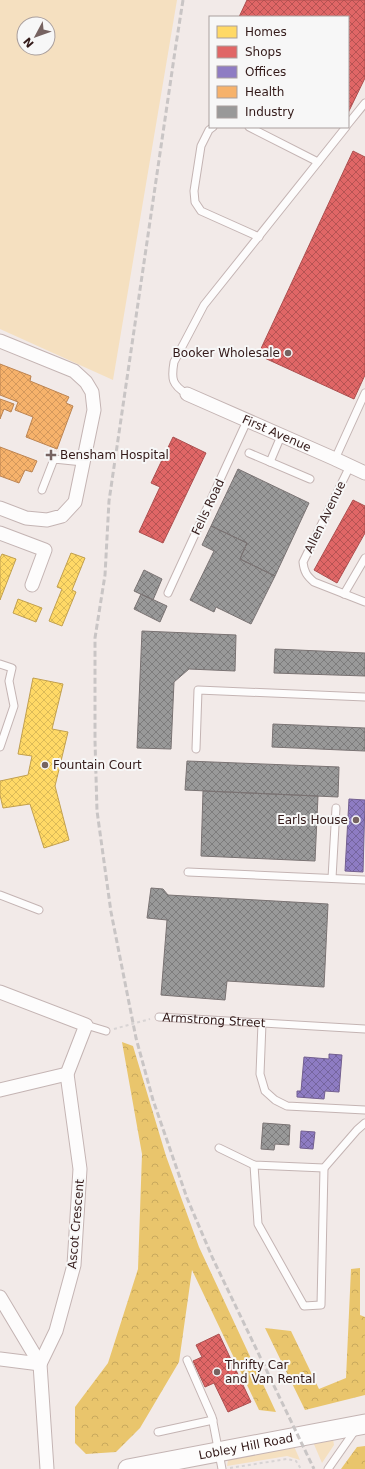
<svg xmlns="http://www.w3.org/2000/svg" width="365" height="1469" viewBox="0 0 365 1469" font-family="'DejaVu Sans',sans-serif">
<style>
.green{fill:#f5e0c0;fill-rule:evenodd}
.forest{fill:url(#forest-crowns)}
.homes{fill:url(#homes-cross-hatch);stroke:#c2a04f}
.shops{fill:url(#shops-cross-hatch);stroke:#ac4f4f}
.offices{fill:url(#offices-cross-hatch);stroke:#735f90}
.health{fill:url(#health-cross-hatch);stroke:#bc8452}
.industry{fill:url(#industry-cross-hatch);stroke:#7a7373}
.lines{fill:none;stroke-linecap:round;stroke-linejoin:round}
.service-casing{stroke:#c4b4b3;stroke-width:9}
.minor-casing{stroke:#c4b4b3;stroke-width:15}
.secondary-casing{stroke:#c4b4b3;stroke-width:21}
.path{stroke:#d8d4d4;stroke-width:2;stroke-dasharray:3 3;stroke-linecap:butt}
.service{stroke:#fdfcfc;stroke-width:7}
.minor{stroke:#fdfcfc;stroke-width:13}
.secondary{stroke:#fdfcfc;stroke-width:19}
.rail{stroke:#c9c5c5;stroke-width:3;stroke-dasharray:6 3;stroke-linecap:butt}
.poi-dot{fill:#766361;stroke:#f7f7f7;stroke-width:1.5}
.labels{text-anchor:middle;stroke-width:4;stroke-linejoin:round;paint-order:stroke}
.poi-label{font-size:12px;fill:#331a19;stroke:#f7f7f7;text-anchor:start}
.street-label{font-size:12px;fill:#331a19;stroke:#f7f7f7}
</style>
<defs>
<pattern id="forest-crowns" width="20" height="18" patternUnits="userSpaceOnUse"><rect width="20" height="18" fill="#e9c56c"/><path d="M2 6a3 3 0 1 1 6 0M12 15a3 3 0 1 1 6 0" fill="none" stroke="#c8a95d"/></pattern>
<pattern id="homes-cross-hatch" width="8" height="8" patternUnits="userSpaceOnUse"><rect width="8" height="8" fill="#ffd966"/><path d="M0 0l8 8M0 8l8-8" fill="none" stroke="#dbba58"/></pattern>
<pattern id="shops-cross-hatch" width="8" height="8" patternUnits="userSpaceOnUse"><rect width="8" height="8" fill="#e06666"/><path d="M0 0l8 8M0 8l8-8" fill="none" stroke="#b65353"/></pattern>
<pattern id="offices-cross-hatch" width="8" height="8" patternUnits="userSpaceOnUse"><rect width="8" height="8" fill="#8e7cc3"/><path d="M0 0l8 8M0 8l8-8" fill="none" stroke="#75659e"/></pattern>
<pattern id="health-cross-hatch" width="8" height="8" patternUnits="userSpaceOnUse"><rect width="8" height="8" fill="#f6b26b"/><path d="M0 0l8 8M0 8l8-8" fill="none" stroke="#d3985c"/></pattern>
<pattern id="industry-cross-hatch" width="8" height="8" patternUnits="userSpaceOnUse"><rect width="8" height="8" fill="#999"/><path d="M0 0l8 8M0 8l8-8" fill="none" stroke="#7d7c7c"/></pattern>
</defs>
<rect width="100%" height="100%" fill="#f2eae8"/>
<path class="green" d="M0,0H177L113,380L0,329ZM24,24H48V48H24Z
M333,1439L334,1445L322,1463L313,1442Z
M293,1444L300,1460L287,1456L227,1466L228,1460L232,1456Z"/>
<path class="forest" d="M122,1042L133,1046L166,1156L199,1247L276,1412L259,1410L192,1270L179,1362L140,1428L116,1452L86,1454L75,1443V1407L108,1363L138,1269L142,1154Z
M360,1268V1315L365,1317V1395L305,1410L265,1328L291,1331L319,1389L346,1378L351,1269Z
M365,1446V1469H341L357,1447Z"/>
<path class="homes" d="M71,553L85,558L72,590L76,592L62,626L49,621L62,589L57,587Z
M2,554L16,559L0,600V558Z
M18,599L42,608L36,622L13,613Z
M33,678L63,684L52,729L68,732L55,786L69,840L44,848L30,804L3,808L0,795V781L28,775L32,756L18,754Z"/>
<path class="shops" d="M247,0H365V78L348,113V17H239Z
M353,151L365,157V375L354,399L258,355Z
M173,437L206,453L163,543L139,532L160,487L151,483Z
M353,500L365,506V533L337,583L314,570Z
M219,1334L251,1402L228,1412L214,1383L205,1387L193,1361L202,1357L196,1345Z"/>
<path class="offices" d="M349,799L365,800L363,872L345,871Z
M329,1054L342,1055L339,1092L325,1091L324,1099L297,1097V1091H301L304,1057L329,1059Z
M301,1131L315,1132L313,1149L300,1148Z"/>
<path class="health" d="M0,364L31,376L30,381L69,397L66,403L73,406L57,449L26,437L33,417L15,410L18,402L0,395Z
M0,399L14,404L11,412L4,409L0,419Z
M0,447L37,461L32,472L25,470L19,483L0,476Z"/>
<path class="industry" d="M238,469L309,503L275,576L240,559L247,543L211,526Z
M211,526L247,543L240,559L275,576L251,624L216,607L214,612L190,600L214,551L202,545Z
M144,570L162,579L153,600L134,591Z
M141,594L167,606L160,622L134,609Z
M142,631L236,635L235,671L189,669L174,682L171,749L137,748Z
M275,649L365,653V676L274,673Z
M273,724L365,728V751L272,747Z
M187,761L339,767L338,797L185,790Z
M203,791L318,796L315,861L201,856Z
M151,888L163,889L168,895L328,904L324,987L227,981L225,1000L161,995L167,920L147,918Z
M263,1123L290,1125L289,1145L275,1144L274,1150L261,1149Z"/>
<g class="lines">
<defs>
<g id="service">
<path d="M348,124L365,103"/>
<path d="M213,127L209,130L201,146L194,191L195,202L201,211L259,237"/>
<path d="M249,127L318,162"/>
<path d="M187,394C172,385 171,379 174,362L204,305L346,127"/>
<path d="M249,453L310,479"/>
<path d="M335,459L365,393"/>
<path d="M270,462L281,436"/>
<path d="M350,466L303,562C304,572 307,576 314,582L365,602"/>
<path d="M42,490L54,459L83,462"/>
<path d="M168,593L247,421"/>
<path d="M344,594L365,558"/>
<path d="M0,664L12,668L9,681L14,706L0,747"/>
<path d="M196,749L198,690L365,697"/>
<path d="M188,872L365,880"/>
<path d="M332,878L336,808"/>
<path d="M0,895L39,910"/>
<path id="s1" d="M159,1017L365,1029"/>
<path d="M262,1023L260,1074L265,1091L275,1100L287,1106L365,1110"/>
<path d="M86,1025L106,1031"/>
<path d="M219,1148L254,1165L324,1168L357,1130L365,1123"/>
<path d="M254,1165L258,1224L304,1306L321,1305L324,1168"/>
<path d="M187,1360L212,1417L222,1469"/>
<path d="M158,1432L213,1420"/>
<path d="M328,1469L356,1429"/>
</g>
<g id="minor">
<path d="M0,341L74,371L86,382L92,392L94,410L75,502L62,516L47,520L26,518L0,508"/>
<path id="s2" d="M187,394L335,459L365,473"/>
<path d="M0,533L45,550L32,585"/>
<path d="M0,992L86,1025L67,1074L80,1169L74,1265L56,1331L40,1364L47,1469"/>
<path d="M0,1090L67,1074"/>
<path d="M0,1297L40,1364"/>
<path d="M0,1359L40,1364"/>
</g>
<g id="secondary">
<path id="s3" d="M128,1469L365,1424"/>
</g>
</defs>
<use href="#service" class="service-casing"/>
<use href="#minor" class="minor-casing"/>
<use href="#secondary" class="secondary-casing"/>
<path class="path" d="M114,1029L150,1019
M230,1468L287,1459L296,1461L301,1469"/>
<use href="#service" class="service"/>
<use href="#minor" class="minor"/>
<use href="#secondary" class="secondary"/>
<path class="rail" d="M183,0L175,51L109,501L105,575L95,638V741L97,811L111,912L136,1038L153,1100L187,1198L213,1259L314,1469"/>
</g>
<g class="poi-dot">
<circle cx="288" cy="353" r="4"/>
<path d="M49 449h4v4h4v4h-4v4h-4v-4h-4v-4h4z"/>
<circle cx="45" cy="765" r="4"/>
<circle cx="356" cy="820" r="4"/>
<circle cx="217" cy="1372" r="4"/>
</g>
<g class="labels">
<g class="poi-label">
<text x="280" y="357" text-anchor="end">Booker Wholesale</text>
<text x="60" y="459">Bensham Hospital</text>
<text x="53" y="769">Fountain Court</text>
<text x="348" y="824" text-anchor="end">Earls House</text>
<text x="225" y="1369">Thrifty Car<tspan x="225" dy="14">and Van Rental</tspan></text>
</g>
<g class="street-label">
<text dy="4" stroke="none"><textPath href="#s2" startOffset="98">First Avenue</textPath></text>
<text transform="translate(208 507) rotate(-65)" y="4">Fells Road</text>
<text transform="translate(325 517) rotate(-64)" y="4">Allen Avenue</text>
<text dy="4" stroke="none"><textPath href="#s1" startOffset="55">Armstrong Street</textPath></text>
<text transform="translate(76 1224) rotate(-85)" y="4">Ascot Crescent</text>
<text dy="4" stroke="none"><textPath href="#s3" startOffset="120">Lobley Hill Road</textPath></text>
</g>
</g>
<rect x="209" y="16" width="140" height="112" fill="#f7f7f7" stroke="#a99f9e"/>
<rect x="217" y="26" width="20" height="12" fill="#ffd966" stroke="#a99f9e"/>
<text x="245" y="36" font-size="12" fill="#331a19">Homes</text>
<rect x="217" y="46" width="20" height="12" fill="#e06666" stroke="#a99f9e"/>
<text x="245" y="56" font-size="12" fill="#331a19">Shops</text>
<rect x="217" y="66" width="20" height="12" fill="#8e7cc3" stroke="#a99f9e"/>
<text x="245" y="76" font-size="12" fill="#331a19">Offices</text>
<rect x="217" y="86" width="20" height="12" fill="#f6b26b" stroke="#a99f9e"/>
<text x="245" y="96" font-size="12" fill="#331a19">Health</text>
<rect x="217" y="106" width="20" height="12" fill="#999999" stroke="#a99f9e"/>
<text x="245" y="116" font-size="12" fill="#331a19">Industry</text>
<g transform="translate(36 36) rotate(229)"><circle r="19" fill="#f7f7f7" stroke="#a99f9e"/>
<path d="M0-3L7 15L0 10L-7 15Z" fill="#766361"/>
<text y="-6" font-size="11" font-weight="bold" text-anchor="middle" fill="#331a19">N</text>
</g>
</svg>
